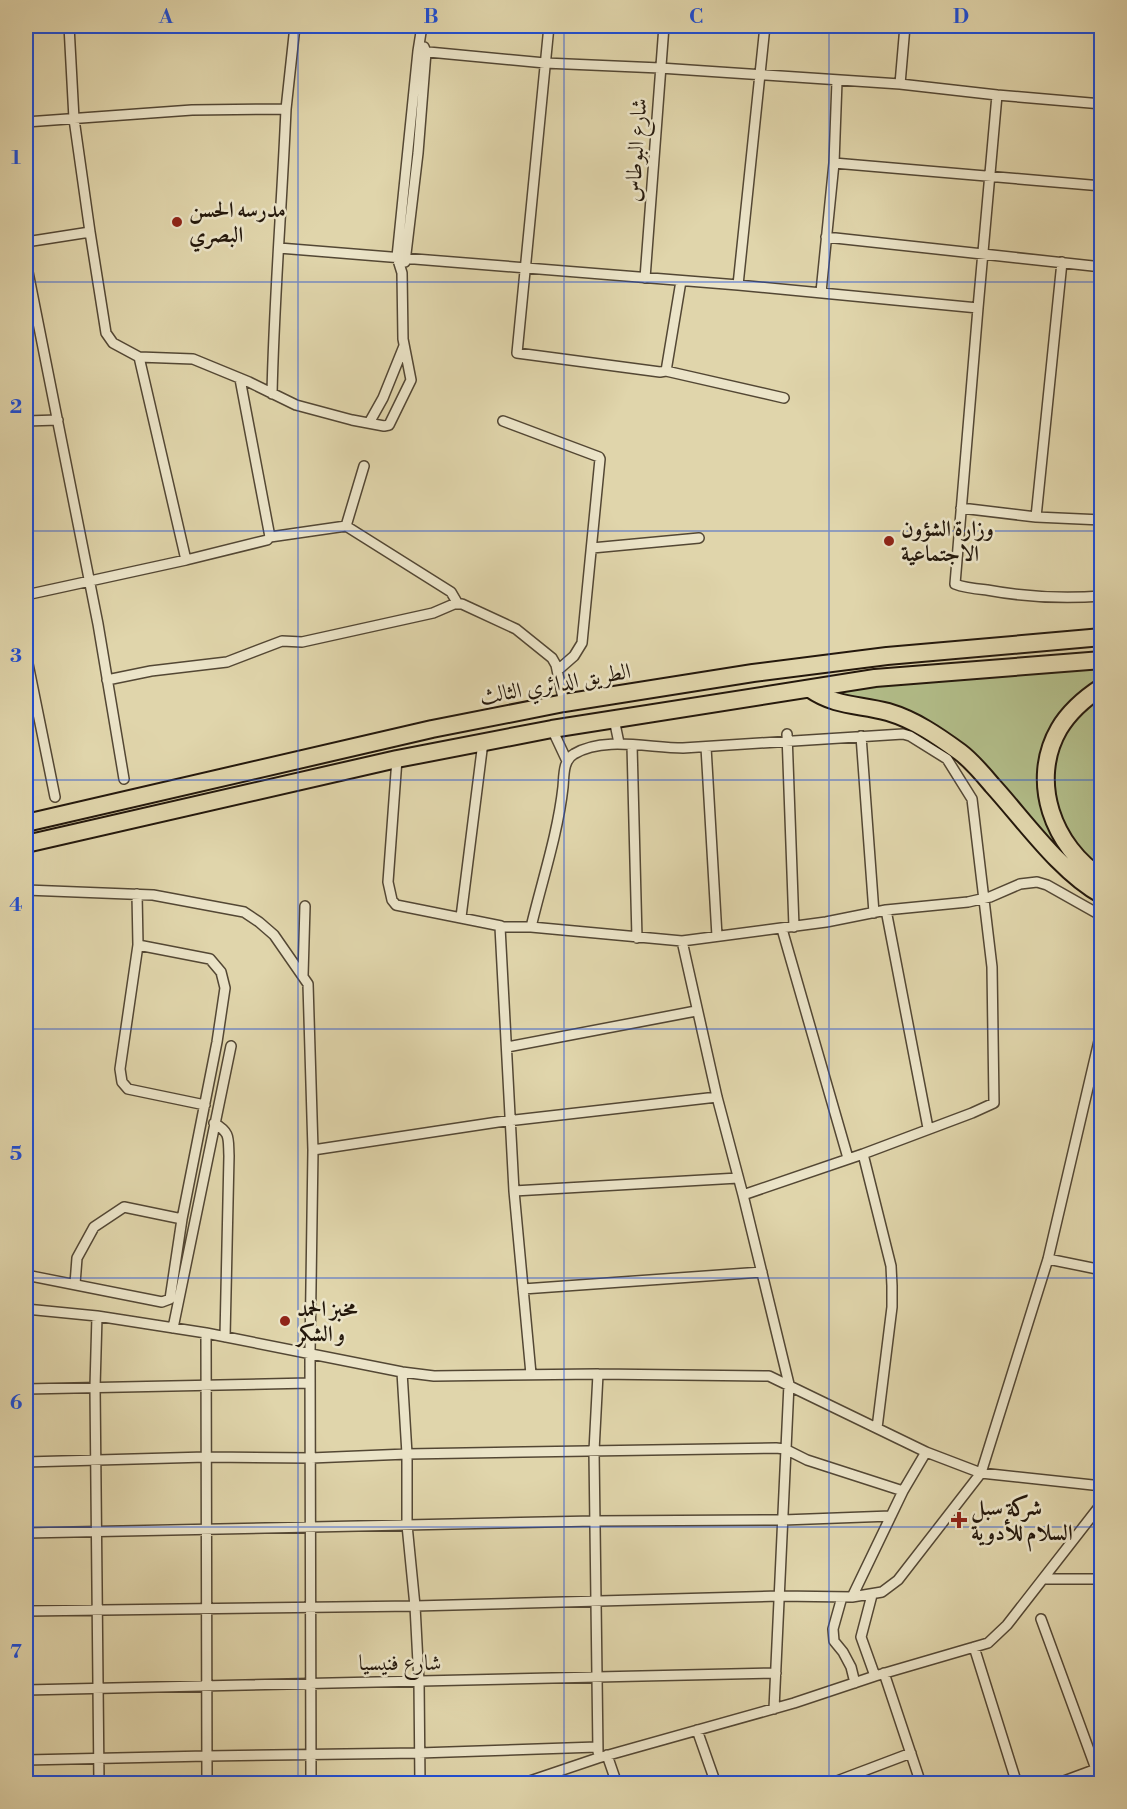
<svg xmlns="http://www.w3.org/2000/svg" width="1127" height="1809" viewBox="0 0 1127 1809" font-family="'Libre Bodoni',Amiri,serif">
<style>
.grass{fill:#b2bd89;stroke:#6b6a4a;stroke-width:1.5}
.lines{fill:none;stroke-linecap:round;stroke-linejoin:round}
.minor-casing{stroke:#534734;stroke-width:12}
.trunk-casing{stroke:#24180c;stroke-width:20}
.minor{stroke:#ebe4c8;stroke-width:9}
.trunk{stroke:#e0d5ab;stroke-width:16}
.grid{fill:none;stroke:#1d4ed8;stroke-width:1.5;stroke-opacity:0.55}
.poi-dot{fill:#8f2418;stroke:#ebe4c8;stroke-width:2}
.labels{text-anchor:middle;stroke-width:5;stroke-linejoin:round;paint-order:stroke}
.street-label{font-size:22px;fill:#24180c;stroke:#ebe4c8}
.poi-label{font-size:22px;font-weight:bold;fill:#24180c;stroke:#ebe4c8;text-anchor:start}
.neatline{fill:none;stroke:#1d4ed8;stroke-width:2}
.grid-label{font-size:20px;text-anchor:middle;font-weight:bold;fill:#1d4ed8}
</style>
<rect width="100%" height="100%" fill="#e0d5ab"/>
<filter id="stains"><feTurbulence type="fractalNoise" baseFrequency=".00333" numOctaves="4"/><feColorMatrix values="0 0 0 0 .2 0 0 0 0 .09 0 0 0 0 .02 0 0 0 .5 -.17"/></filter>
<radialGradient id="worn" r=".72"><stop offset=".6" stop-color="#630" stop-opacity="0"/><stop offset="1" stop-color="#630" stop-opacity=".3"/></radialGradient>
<path class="grass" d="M1101,662V685L1071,711L1043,778L1063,843L1057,856L941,736L815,690Z
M1101,691V875L1058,826L1048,779L1066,724Z"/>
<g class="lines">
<defs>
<path id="minor" d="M549,26L517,353L660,372L666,371L681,281
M418,51L545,63L660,68L900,84L997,95
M900,84L905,26
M286,109L295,26
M26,122L192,110L286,109C282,204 274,299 272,394
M834,163L1102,186
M90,232L106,333L113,343L139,357L186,560
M826,237L1102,267
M26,242L90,232L74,119L69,26
M279,248L738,285L978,308L997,95L1102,104
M26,262L98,624L124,779
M405,262L418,153L426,52L424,47
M645,278L664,26
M738,285L765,26
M821,292L834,163L837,81
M978,308L955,584C965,588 977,589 987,590C1025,597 1063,599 1102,596
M139,357L193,359L249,382L296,405L352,420L384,426L389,425L411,380L403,339L402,273L397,257L418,51L422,26
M666,371L784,398
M240,379L270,537
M26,421L58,420
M503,421L599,457L600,459L582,643L574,656L558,670
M369,423L383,398L404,346
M961,508L1036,517L1102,520
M1036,517L1062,262
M346,526L364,466
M592,548L699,538
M26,595L186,560L267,540L270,537L346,526L451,592L458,604
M26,654L55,797
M107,680L151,671L227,662L282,641L302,642L433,613L454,604H462L516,629L552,658L556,665L564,703
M614,719L619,743
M552,729L567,761
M787,734L794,927
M861,736L874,913
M632,745L637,938
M706,747L717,936
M397,759L388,882L392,900L396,905L501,926
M26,890L153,895L244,912L259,922L274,935L308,984L313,1150L310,1353L311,1784
M137,894L138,945L120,1069L122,1082L128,1089L205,1105
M886,910L928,1128
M461,917L483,742
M531,927C542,881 558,833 563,787C564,776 563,760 574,754C604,736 649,748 683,748L903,734L910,736L947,759L972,799L992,967L994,1103L972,1113L863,1154L743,1195
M782,929L848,1158
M682,941L717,1097L743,1195L789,1384L774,1709
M303,975L305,906
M507,1047L696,1011
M214,1123C231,1133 228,1138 229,1156L225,1337
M313,1150L498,1122L717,1097
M863,1154L891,1266L892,1286V1307L877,1428
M514,1191L738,1178
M1048,1259L1102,1270
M26,1275L162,1302L170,1299L182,1219L217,1042L225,988L221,972L210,959L138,945
M75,1284L77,1258L94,1227L124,1207L182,1219
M523,1289L762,1272
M26,1309L97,1316L206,1333L402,1372L434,1376L598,1374L769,1376L926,1452L981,1473L1048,1259L1102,1028
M97,1316L95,1387L99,1784
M173,1328L231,1046
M206,1333L207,1784
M402,1372L407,1454V1525L415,1606L419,1682L420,1784
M531,1374L514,1191L500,927H531L682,941L826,922L886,910L968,902L990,897L1020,884L1037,882L1047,885L1102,916
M26,1389L310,1383
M26,1462L206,1457L311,1458L407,1454L776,1448L785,1449L807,1460L903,1491
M26,1533L595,1521L783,1520L891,1516
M1043,1579H1102
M872,1595L861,1637L875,1676
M842,1597L833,1629L834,1641L843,1652L851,1667L855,1683
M852,1597L903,1491L926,1452
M26,1611L415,1606L779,1596L852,1597L882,1592L898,1580L981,1473L1102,1486
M1041,1619L1096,1769
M974,1647L1017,1784
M884,1673L921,1784
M26,1690L776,1673
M697,1730L716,1784
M598,1752L594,1451L598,1374
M607,1755L617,1784
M26,1760L207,1756L419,1753L597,1747
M521,1784L598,1758L794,1703L875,1676L988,1643L1007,1625L1102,1503
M829,1784L911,1753
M1056,1784L1102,1767"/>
<path id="trunk" d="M1102,687C1085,698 1069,712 1059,729C1029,781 1053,847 1102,878
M810,689C836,707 859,704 888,712C915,720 938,736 960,752C972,761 982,773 992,785C1024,820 1060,872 1102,895
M26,823L432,729L564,703L753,673L887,656L1102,637
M26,844L397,759L552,729L875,678L1102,660"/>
</defs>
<use href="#minor" class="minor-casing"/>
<use href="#trunk" class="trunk-casing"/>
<use href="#minor" class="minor"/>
<use href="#trunk" class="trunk"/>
</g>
<path class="grid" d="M298,26V1784M564,26V1784M829,26V1784M26,282H1102M26,531H1102M26,780H1102M26,1029H1102M26,1278H1102M26,1527H1102"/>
<g class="poi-dot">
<circle cx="177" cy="222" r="6"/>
<circle cx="889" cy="541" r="6"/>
<circle cx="285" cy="1321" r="6"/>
<path d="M956 1511h6v6h6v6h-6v6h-6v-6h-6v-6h6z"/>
</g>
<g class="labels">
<g class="street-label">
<text transform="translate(635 150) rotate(-86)" y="8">شارع البوطاس</text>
<text transform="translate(555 683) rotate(-10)" y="8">الطريق الدائري الثالث</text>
<text x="400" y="1670">شارع فنيسيا</text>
</g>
<g class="poi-label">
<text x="189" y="217">مدرسه الحسن<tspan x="189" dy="25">البصري</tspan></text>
<text x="901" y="536">وزارة الشؤون<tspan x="901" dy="25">الاجتماعية</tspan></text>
<text x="297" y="1316">مخبز الحمد<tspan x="297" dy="25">و الشكر</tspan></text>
<text x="971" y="1515">شركة سبل<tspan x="971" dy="25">السلام للأدوية</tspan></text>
</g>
</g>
<rect width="1127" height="1809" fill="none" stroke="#e0d5ab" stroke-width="66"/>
<rect x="33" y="33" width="1061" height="1743" class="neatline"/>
<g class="grid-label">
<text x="166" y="23">A</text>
<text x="431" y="23">B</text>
<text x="696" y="23">C</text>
<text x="961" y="23">D</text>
<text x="16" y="164">1</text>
<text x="16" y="413">2</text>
<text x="16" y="662">3</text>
<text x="16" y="911">4</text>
<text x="16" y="1160">5</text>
<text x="16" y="1409">6</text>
<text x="16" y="1658">7</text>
</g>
<rect width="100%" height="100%" filter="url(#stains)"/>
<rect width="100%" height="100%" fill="url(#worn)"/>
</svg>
